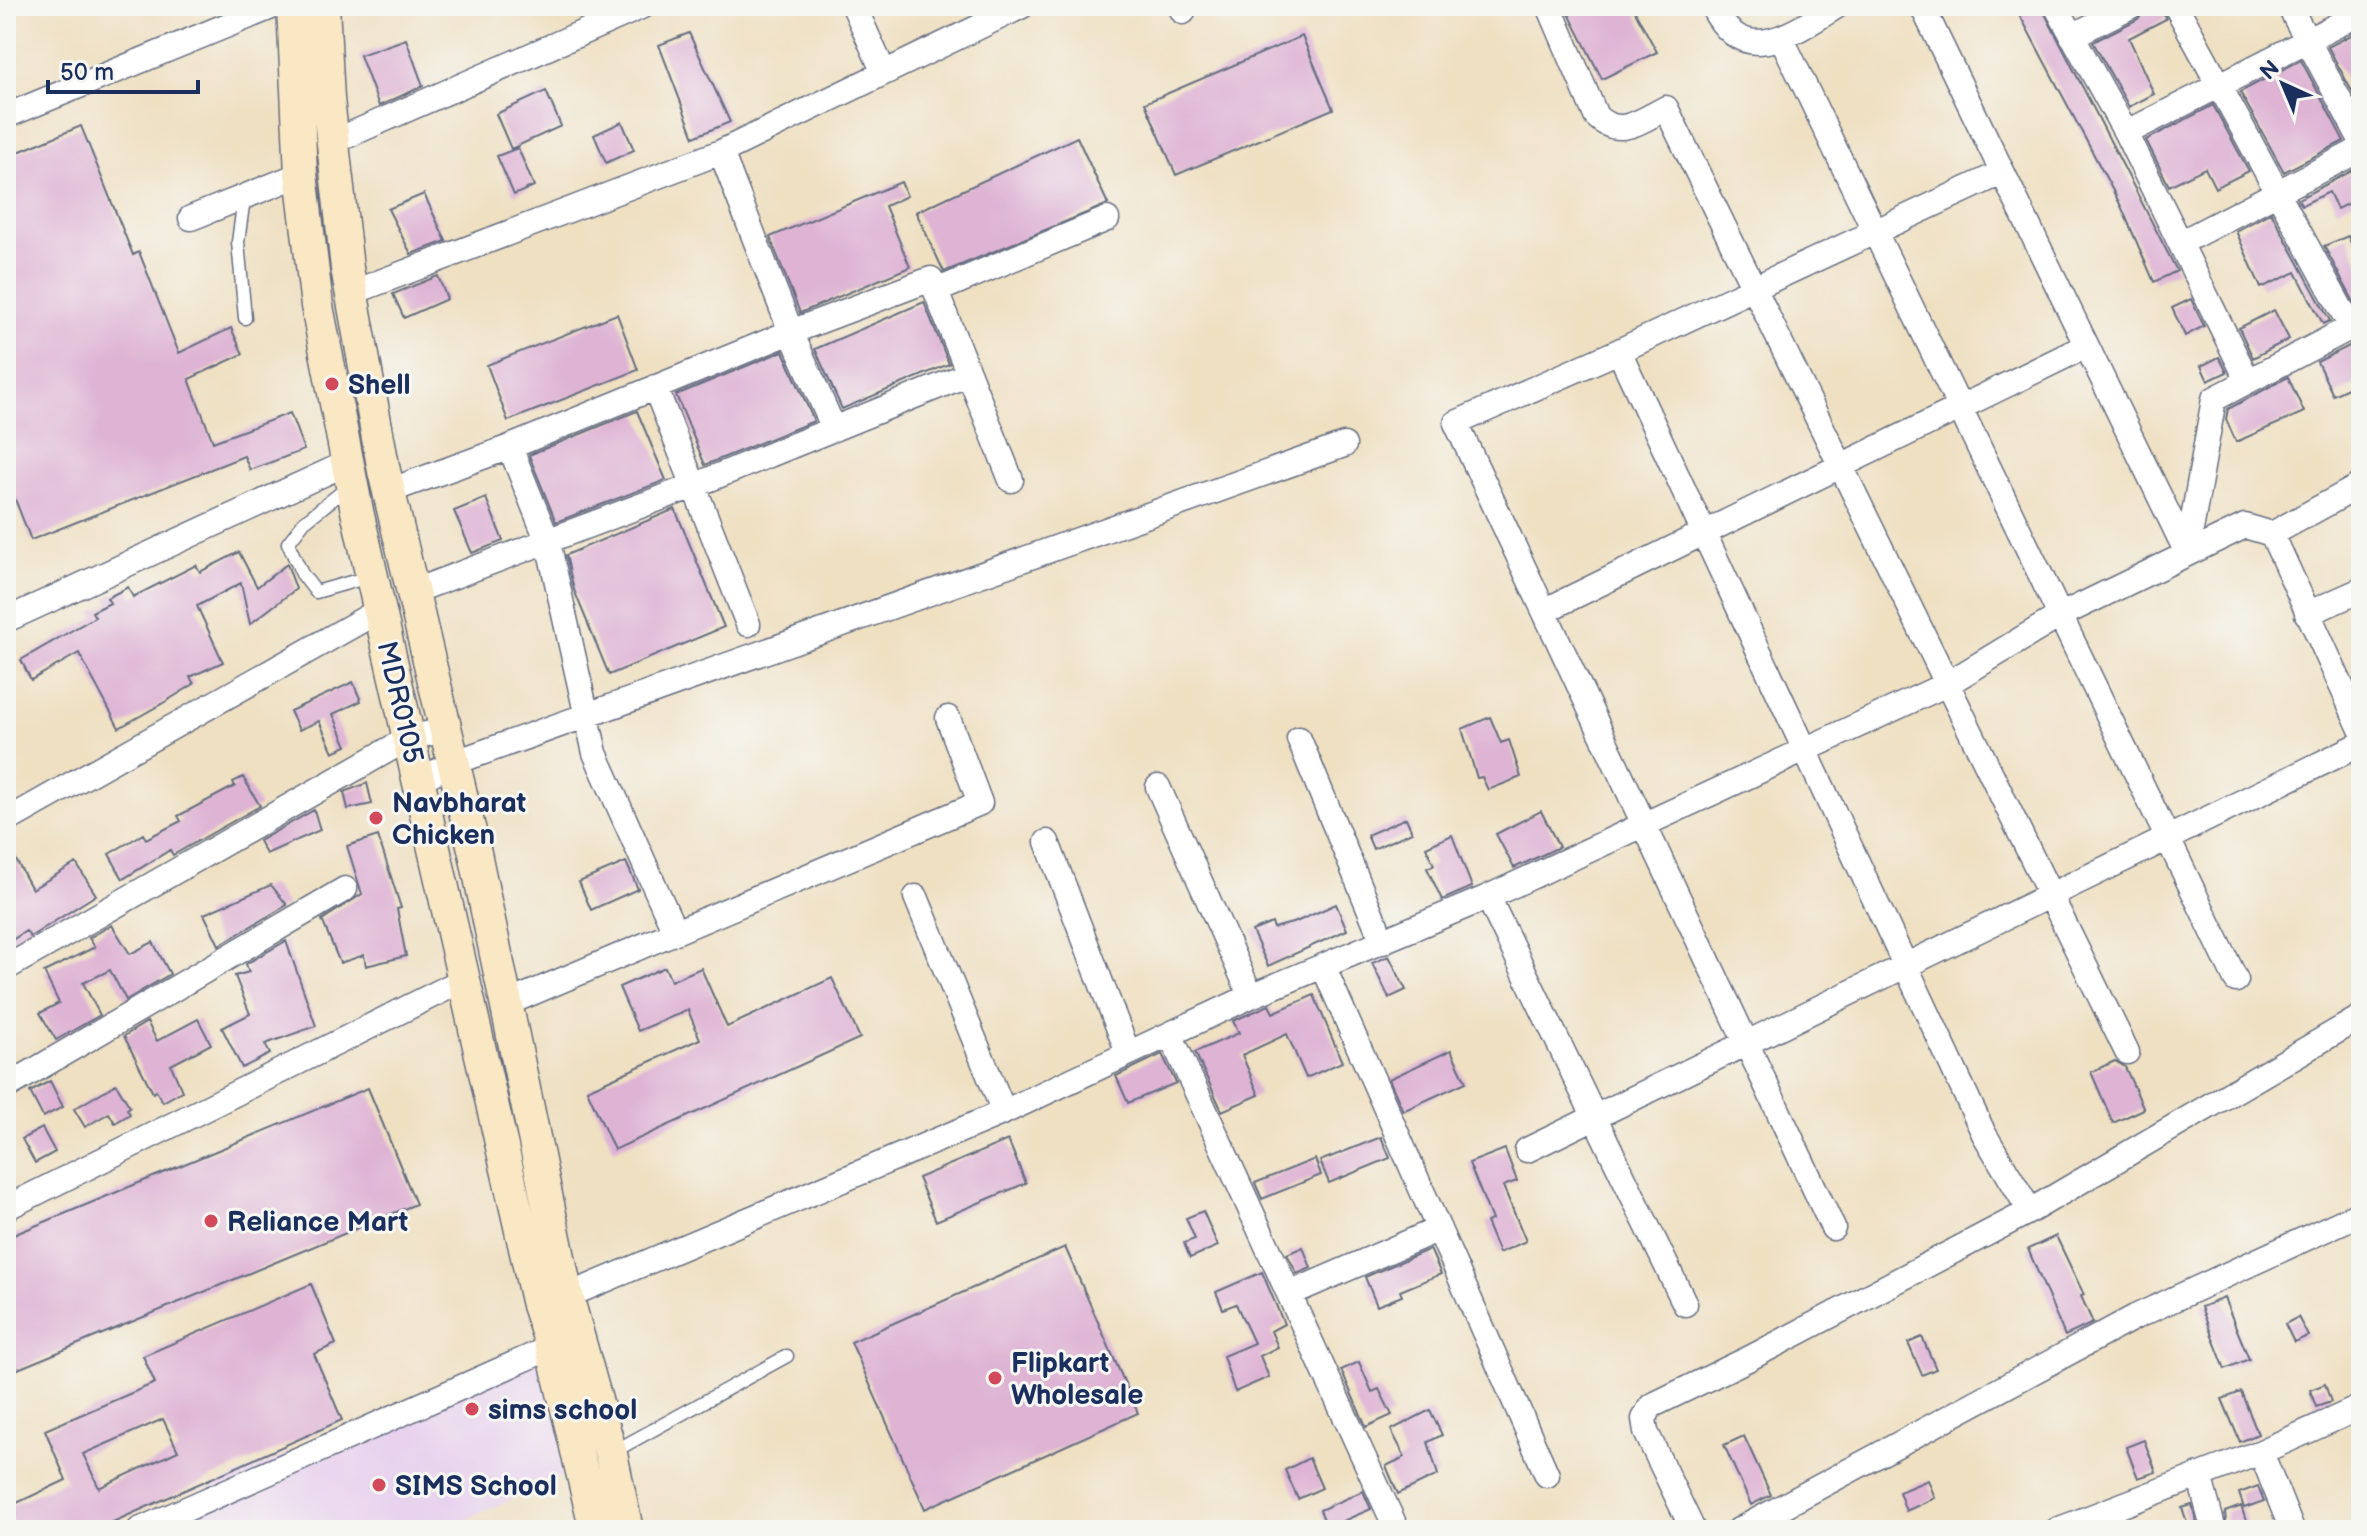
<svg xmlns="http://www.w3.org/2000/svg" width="2367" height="1536" viewBox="0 0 2367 1536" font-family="'Balsamiq Sans',sans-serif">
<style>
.built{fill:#e8d2ee}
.building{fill:#deb3d4;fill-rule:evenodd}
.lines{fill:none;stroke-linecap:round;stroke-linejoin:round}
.service-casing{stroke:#656d81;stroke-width:15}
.minor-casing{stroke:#656d81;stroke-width:27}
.secondary-casing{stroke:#656d81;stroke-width:35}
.service{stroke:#fff;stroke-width:12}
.minor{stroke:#fff;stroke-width:24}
.secondary{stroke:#fae7c3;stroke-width:32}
.poi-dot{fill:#d1495b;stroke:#f6f6f2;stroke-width:3}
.labels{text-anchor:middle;stroke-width:6;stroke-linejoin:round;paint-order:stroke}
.poi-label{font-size:28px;font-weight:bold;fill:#1b2f5e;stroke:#f6f6f2;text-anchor:start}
.street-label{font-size:28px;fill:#1b2f5e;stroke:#f6f6f2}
</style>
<rect width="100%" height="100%" fill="#f6f6f2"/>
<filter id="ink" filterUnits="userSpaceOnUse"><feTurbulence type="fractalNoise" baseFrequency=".0125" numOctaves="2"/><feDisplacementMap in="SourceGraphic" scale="16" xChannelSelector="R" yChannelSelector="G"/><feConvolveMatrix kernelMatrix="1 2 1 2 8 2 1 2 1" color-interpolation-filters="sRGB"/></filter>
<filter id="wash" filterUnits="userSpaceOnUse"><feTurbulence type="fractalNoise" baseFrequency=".006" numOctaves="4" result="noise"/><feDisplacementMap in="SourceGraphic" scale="32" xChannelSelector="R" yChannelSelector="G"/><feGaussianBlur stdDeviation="1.8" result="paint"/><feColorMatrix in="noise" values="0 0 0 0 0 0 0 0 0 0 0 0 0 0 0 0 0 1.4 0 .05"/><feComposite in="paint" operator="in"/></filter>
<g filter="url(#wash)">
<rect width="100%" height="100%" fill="#efe0c2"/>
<path class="built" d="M535,1346L572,1471L444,1530H114Z"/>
<g id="blocks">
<path class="building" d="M1565,6H1632L1657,52L1602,79Z
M2015,6H2041L2177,271L2154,282L2121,206Z
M2152,6H2161L2166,19L2129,38L2154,94L2129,107L2093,42L2138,19Z
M689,33L730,122L694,137L659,45Z
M2355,33L2361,44V108L2328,47Z
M1302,36L1333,109L1176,175L1145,103Z
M406,39L423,86L379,106L360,55Z
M2301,60L2344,141L2284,172L2240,92Z
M546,91L561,126L511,149L496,114Z
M2213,105L2249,171L2215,188L2205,168L2169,186L2146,140Z
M622,122L634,150L606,163L594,135Z
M81,126L133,255L139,252L179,353L231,328L243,354L189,379L213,442L290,413L304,450L250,470L244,456L31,540L6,476V157Z
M1077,137L1108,204L944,272L916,212Z
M518,148L534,186L514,195L497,156Z
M2361,166V197L2337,209L2329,192L2302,205L2298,199Z
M901,182L907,196L885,206L910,267L800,313L770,237Z
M424,194L446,241L411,254L388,209Z
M2271,212L2330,321L2323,324L2296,272L2261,288L2236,231Z
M2348,236L2361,267V303L2356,306L2324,246Z
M438,276L447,299L404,318L393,294Z
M2191,299L2204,326L2185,336L2172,308Z
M924,302L949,364L842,409L815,349Z
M2274,310L2289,339L2253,358L2239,328Z
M617,314L638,370L508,421L487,365Z
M2361,340V382L2333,395L2317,362Z
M783,351L814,421L705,465L676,395Z
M2219,357L2227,372L2208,381L2201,366Z
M2288,377L2304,412L2236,442L2226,419L2228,409Z
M637,411L666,480L556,522L529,455Z
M486,498L503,541L472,553L454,511Z
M675,509L724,627L609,675L574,590L566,555Z
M239,552L257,587L287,564L296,589L250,624L241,583L197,606L223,662L190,677L194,684L165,702L119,728L79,653L31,680L21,660L95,617L92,612L110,603L107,598L128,587L133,597L196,565L200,572Z
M353,682L361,701L333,714L347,746L333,752L319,721L299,730L290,711Z
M1490,717L1501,743L1509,740L1521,777L1488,790L1482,777L1477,778L1462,729Z
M243,777L260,806L173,855L170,850L123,879L109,854L143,834L146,839L181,821L178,816L235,786L233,782Z
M367,783L372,804L348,809L344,792Z
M314,810L320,830L266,854L259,841Z
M1541,811L1559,847L1514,868L1496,834Z
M1406,818L1412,832L1373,849L1367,835Z
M1452,835L1472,887L1442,900L1427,868L1434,865L1426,847Z
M378,836L401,908L397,909L406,956L366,966L364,955L340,963L322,920L362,894L347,846Z
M6,842L32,889L76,863L96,895L30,937L26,931L6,944Z
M626,862L638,889L591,910L579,882Z
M271,885L287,905L219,945L204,914Z
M1336,904L1347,930L1268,966L1252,931L1272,923L1274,928L1296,922Z
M112,925L130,954L153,942L170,974L126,1000L110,970L83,983L100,1015L56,1040L40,1013L59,1003L44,972L95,947L89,938Z
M286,941L316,1026L265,1044L270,1054L242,1068L222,1028L250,1014L235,976L249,972L246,964Z
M1389,956L1406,990L1389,998L1372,963Z
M665,967L671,981L701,968L727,1027L832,978L860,1038L614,1150L587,1090L700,1039L688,1010L638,1031L619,987Z
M1314,995L1342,1062L1306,1078L1287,1034L1242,1055L1259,1095L1222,1111L1195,1052L1239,1033L1233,1021L1269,1005L1273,1013Z
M198,1019L211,1044L171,1065L182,1091L163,1102L156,1091L153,1093L124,1036L147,1022L157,1041Z
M1451,1050L1466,1082L1403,1111L1389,1079Z
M1162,1054L1176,1083L1128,1103L1116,1076Z
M2115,1061L2125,1067L2144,1109L2113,1123L2091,1072Z
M50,1081L63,1107L43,1117L30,1092Z
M116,1084L130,1107L127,1109L130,1114L115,1123L109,1113L85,1127L74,1109Z
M368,1088L416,1204L6,1374V1238Z
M42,1128L55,1152L35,1163L22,1139Z
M1381,1137L1390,1158L1329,1183L1320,1161Z
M1008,1140L1026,1183L936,1221L918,1178Z
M1505,1149L1517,1181L1503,1186L1526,1241L1499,1253L1486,1222L1492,1220L1469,1163Z
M1315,1159L1321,1175L1262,1199L1255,1183Z
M1203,1211L1218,1246L1190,1258L1184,1243L1195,1239L1186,1218Z
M2056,1236L2084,1295L2081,1296L2093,1323L2065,1336L2028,1249Z
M1065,1247L1138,1413L925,1509L851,1342Z
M1303,1247L1311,1268L1297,1274L1287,1254Z
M1430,1249L1441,1274L1400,1291L1402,1296L1377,1306L1365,1277Z
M1262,1272L1284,1324L1271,1331L1278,1347L1260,1356L1269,1377L1235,1392L1223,1356L1254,1343L1236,1304L1223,1309L1216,1292Z
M311,1284L336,1344L314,1354L342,1420L95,1530H16L6,1508L66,1480L45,1430L155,1383L143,1356ZM163,1419L178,1451L99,1488L83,1454Z
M2224,1298L2249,1359L2225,1369L2201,1307Z
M2298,1317L2308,1336L2294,1342L2285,1324Z
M1922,1337L1936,1369L1922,1375L1908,1343Z
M1359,1362L1372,1392L1379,1389L1392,1415L1366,1427L1341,1370Z
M2325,1384L2331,1402L2316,1407L2310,1390Z
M2241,1392L2258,1434L2240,1442L2222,1399Z
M1430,1410L1442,1435L1428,1442L1438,1475L1398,1494L1386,1466L1405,1457L1391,1430Z
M1744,1436L1771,1495L1751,1505L1724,1445Z
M2144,1440L2156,1472L2138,1478L2126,1447Z
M1309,1458L1322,1488L1298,1499L1285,1470Z
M1928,1480L1935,1498L1906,1511L1899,1492Z
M2258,1486L2264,1501L2244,1508L2239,1493Z
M1363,1491L1371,1509L1327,1528L1320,1510Z
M2192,1505L2197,1524L2190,1530L2182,1508Z
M2241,1506L2249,1530H2227L2225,1512Z"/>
</g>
</g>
<g filter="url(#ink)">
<use href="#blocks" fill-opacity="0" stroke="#656d81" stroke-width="2"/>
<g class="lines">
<defs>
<path id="service" d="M244,198L238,242L245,318
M348,487L304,522L288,543L302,574L316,592L372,576
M611,1453L787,1356"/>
<path id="minor" d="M854,6L884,73
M1180,6L1183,12
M1549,6L1596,116C1619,139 1640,121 1666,108L2127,1052
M1712,6C1744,71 1793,33 1837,6
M1922,6L2187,553
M2056,6L2126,133
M2176,6L2351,327
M2289,6L2361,140
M2072,36L2131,6
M1782,39L2236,980
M6,116L274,6
M333,142L643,6
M2001,173L1619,351L1984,1134L2030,1211
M191,218L301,174
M2180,243L2361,149
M936,291L1107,219
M351,293L721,152L1022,6
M1619,351L1456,423L1833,1228
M2247,379L2126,133L2361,13
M655,387L748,624
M834,429L791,332L931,279L1011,480
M510,447L548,542L595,753L675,932
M389,491L510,447L791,332L721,152
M2272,534L2361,485
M2187,553L2214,399L2361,322
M412,592L693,486L969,374
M1544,611L2086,346
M2307,614L2361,590
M6,620L347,463
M1299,739L1383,942
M419,780L453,763L1344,445
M1158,787L1251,996
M6,821L380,610
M1047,842L1128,1053
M916,897L1004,1112
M1488,897L1685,1304
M6,968L409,738L444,730
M1324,968L1547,1475
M508,1003L980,803L948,718
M1170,1034L1397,1530
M6,1087L345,889
M1527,1150L2361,744
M6,1208L463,980
M1289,1294L1439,1229
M567,1296L1004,1112L1251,996L1488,897L1947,684L2061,615L2245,526L2272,534L2361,729
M2261,1452L2292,1530
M2199,1475L2212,1523L2211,1530
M139,1530L552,1347
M1693,1530L1646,1432L1644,1419L1651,1406L1750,1358L2030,1211L2361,1017
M1739,1530L2135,1317L2361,1213
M2057,1530L2261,1452L2361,1407"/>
<path id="secondary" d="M293,6L301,174L317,306L357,511L538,1305L552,1347L596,1530
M323,6L328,99L347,268L384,471L475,853L567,1296L611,1454L627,1530"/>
</defs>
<use href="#service" class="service-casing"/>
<use href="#minor" class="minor-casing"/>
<use href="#secondary" class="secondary-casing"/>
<use href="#service" class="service"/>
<use href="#minor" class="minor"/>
<use href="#secondary" class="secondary"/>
</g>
</g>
<g class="poi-dot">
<circle cx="332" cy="384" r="8"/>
<circle cx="376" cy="818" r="8"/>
<circle cx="211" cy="1221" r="8"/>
<circle cx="995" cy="1378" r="8"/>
<circle cx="472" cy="1409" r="8"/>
<circle cx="379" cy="1485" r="8"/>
</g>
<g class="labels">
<g class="poi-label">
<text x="348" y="394">Shell</text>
<text x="392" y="812">Navbharat<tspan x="392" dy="32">Chicken</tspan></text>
<text x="227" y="1231">Reliance Mart</text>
<text x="1011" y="1372">Flipkart<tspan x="1011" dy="32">Wholesale</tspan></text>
<text x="488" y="1419">sims school</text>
<text x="395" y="1495">SIMS School</text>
</g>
<g class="street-label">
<text transform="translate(401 702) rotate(77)" y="10">MDR0105</text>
</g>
</g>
<rect width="2367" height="1536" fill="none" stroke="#f6f6f2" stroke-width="32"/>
<g transform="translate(2283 84) rotate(316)" stroke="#f6f6f2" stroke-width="6" paint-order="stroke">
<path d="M0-6L14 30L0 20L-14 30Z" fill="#1b2f5e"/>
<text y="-12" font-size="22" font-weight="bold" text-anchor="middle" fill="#1b2f5e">N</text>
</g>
<path d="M48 80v12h150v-12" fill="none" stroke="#1b2f5e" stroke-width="4"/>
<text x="60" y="80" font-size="24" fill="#1b2f5e" stroke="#f6f6f2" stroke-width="6" paint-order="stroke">50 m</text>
</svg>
